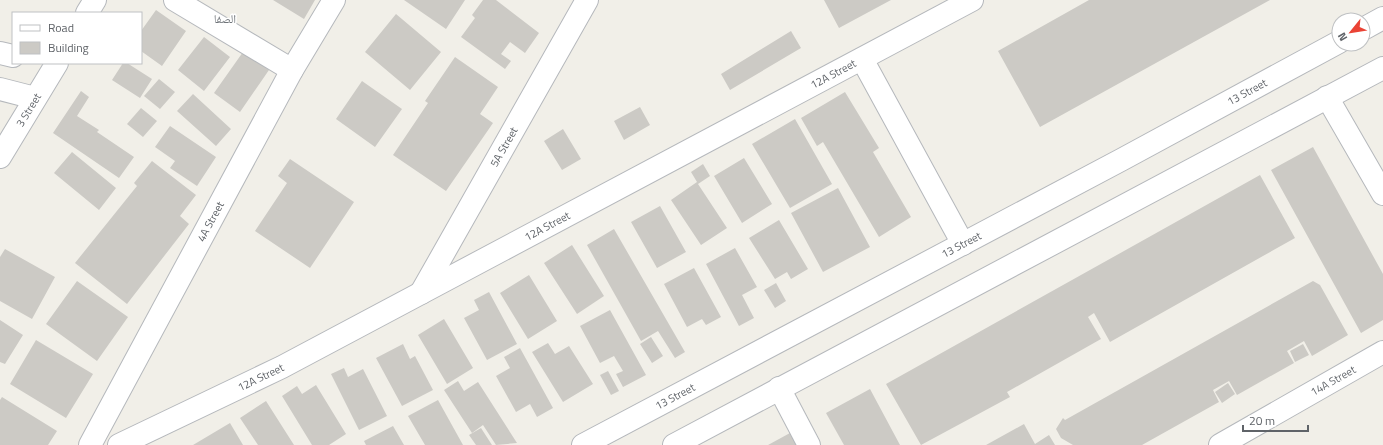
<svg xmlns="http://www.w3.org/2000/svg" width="1383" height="445" viewBox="0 0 1383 445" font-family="'Titillium Web','Noto Naskh Arabic',sans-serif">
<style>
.building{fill:#cccac5}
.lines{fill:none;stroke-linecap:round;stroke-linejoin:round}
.street-casing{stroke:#b5b8bc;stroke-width:24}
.street{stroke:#fff;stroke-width:22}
.labels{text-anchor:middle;stroke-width:3;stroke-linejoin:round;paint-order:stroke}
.street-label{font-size:11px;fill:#5f6368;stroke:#fff}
.neighbourhood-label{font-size:12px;fill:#70757a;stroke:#fff}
</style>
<rect width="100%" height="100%" fill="#f1efe8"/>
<path class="building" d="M273,0H315L304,19Z
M404,0H465L446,29Z
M483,0H496L539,33L525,53L510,42L501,54L511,61L505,69L461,37L475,18L472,15Z
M824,0H891L839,28Z
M1089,0H1270L1040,127L998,51Z
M156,10L186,31L162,66L141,51V31Z
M396,14L441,52L410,90L365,52Z
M791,31L801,48L730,90L721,74Z
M204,37L230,57L204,91L178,70Z
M243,52L269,70L240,112L214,93Z
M455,57L498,87L480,114L493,123L446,191L393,155L428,103L425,101Z
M123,63H127L152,79L140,98L112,80Z
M159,79L175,92L160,109L144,96Z
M362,81L402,109L375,147L336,119Z
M81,91L89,97L77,116L99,130L97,132L134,157L119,178L53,133Z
M845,92L879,148L873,152L911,217L879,237L823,142L817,146L801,118Z
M193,94L231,129L216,146L177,111Z
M640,107L650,125L624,140L614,121Z
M141,108L157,121L143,137L127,124Z
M795,119L832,184L790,208L752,144Z
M170,126L216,157L197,186L170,168L175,161L155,147Z
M563,129L581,159L562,170L544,141Z
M1313,147L1383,274V320L1361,333L1271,170Z
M72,152L116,188L99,210L54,173Z
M744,158L772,204L742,223L714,176Z
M290,159L354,202L310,268L255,231L287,183L278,176Z
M152,161L196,195L180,216L189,224L127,304L75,263L137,186L134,183Z
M703,164L710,176L698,184L727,228L701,245L671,200L697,182L691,172Z
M1260,175L1295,238L1110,342L1094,313L1088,317L1101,339L1007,392L1010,397L921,445L886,384Z
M838,188L870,247L823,272L791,213Z
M660,206L686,252L657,268L631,222Z
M779,220L808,269L791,279L787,272L775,279L749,238Z
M614,229L685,352L675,358L658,331L641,341L587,245Z
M572,245L604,296L577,314L544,263Z
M735,248L757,287L742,295L754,318L739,326L706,264Z
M5,249L55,277L32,319L0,301V257Z
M694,268L721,317L706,325L702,319L687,327L664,284Z
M529,275L557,321L528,339L500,293Z
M77,281L128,317L97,361L46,324Z
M1313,281L1320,285L1348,335L1312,356L1304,341L1287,351L1294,363L1237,395L1229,381L1213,390L1219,402L1142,445H1073L1061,438L1056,429L1063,418L1065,420Z
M776,283L786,301L775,308L764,290Z
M489,292L517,344L487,360L464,318L479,310L474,300Z
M610,310L646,375L623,387L616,374L623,371L614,356L600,363L580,326Z
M444,319L473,368L447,384L418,335Z
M0,320L23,335L5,364L0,362Z
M651,337L663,356L652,363L640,344Z
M36,340L93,374L66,418L10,384Z
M548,343L555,354L569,346L593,384L563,402L532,352Z
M403,344L410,359L415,356L433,390L402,406L376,358Z
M1303,344L1309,355L1295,362L1290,351Z
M520,348L553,408L537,417L530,404L516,412L496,376L510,368L504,357Z
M344,368L348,377L363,369L387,416L359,430L331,374Z
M608,371L619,391L611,395L600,375Z
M458,381L464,391L478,382L517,443L496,445L483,425L472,433L444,390Z
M1228,383L1235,394L1222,403L1215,392Z
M316,385L346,434L329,445H312L282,396L297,386L302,394Z
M870,389L900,445H844L826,413Z
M2,397L57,431L48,445H0V400Z
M438,400L463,445H425L408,416Z
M266,401L294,445H258L240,418Z
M230,423L243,445H193Z
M1024,424L1035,444L1049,435L1055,445H986Z
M393,426L404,445H366L364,441Z
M481,428L492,445H476L469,435Z
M790,433L796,445H768Z"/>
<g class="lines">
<defs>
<g id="street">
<path d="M175,0L292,70"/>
<path d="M87,13L95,0"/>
<path d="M1363,29L1383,18"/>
<path d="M0,53L13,56"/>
<path d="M862,59L963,244"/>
<path d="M0,89L35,98"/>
<path d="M1327,97L1383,194"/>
<path id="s1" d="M0,157L57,63"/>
<path id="s2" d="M421,293L587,0"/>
<path d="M779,388L809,445"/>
<path id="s3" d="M90,445L292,70L334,0"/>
<path id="s4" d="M119,445L282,367L972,0"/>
<path id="s5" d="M583,445L1121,160L1339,42"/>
<path d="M674,445L1383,68"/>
<path id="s6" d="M1220,445L1383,352"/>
</g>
</defs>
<use href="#street" class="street-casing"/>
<use href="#street" class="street"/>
</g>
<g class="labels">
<g class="street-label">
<text dy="4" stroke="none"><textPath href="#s4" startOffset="805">12A Street</textPath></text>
<text dy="4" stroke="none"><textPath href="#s5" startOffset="752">13 Street</textPath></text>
<text dy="4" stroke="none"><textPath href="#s1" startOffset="55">3 Street</textPath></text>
<text dy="4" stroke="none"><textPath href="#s2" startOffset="168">5A Street</textPath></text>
<text dy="4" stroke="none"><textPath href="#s3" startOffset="254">4A Street</textPath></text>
<text dy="4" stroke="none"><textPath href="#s4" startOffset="481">12A Street</textPath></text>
<text dy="4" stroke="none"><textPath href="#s5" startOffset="428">13 Street</textPath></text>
<text dy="4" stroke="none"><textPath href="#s4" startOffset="157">12A Street</textPath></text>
<text dy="4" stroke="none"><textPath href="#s6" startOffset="130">14A Street</textPath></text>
<text dy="4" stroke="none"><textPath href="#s5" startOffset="104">13 Street</textPath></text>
</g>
<g class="neighbourhood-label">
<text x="225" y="23">الصفا</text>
</g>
</g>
<rect x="12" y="12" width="130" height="52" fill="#ffffff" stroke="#bfc1c3"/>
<rect x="20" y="25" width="20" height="6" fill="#ffffff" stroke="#bfc1c3"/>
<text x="48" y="32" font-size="12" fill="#5f6368">Road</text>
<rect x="20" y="42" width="20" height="12" fill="#cccac5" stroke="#bfc1c3"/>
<text x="48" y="52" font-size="12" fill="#5f6368">Building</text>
<g transform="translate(1351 32) rotate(240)"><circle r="19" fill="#ffffff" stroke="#bfc1c3"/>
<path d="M0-3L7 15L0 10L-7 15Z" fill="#ea4335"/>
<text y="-6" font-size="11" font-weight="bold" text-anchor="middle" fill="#5f6368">N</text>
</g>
<path d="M1243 425v6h65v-6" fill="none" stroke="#5f6368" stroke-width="2"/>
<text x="1249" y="425" font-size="12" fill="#5f6368" stroke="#ffffff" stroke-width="3" paint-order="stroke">20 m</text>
</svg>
